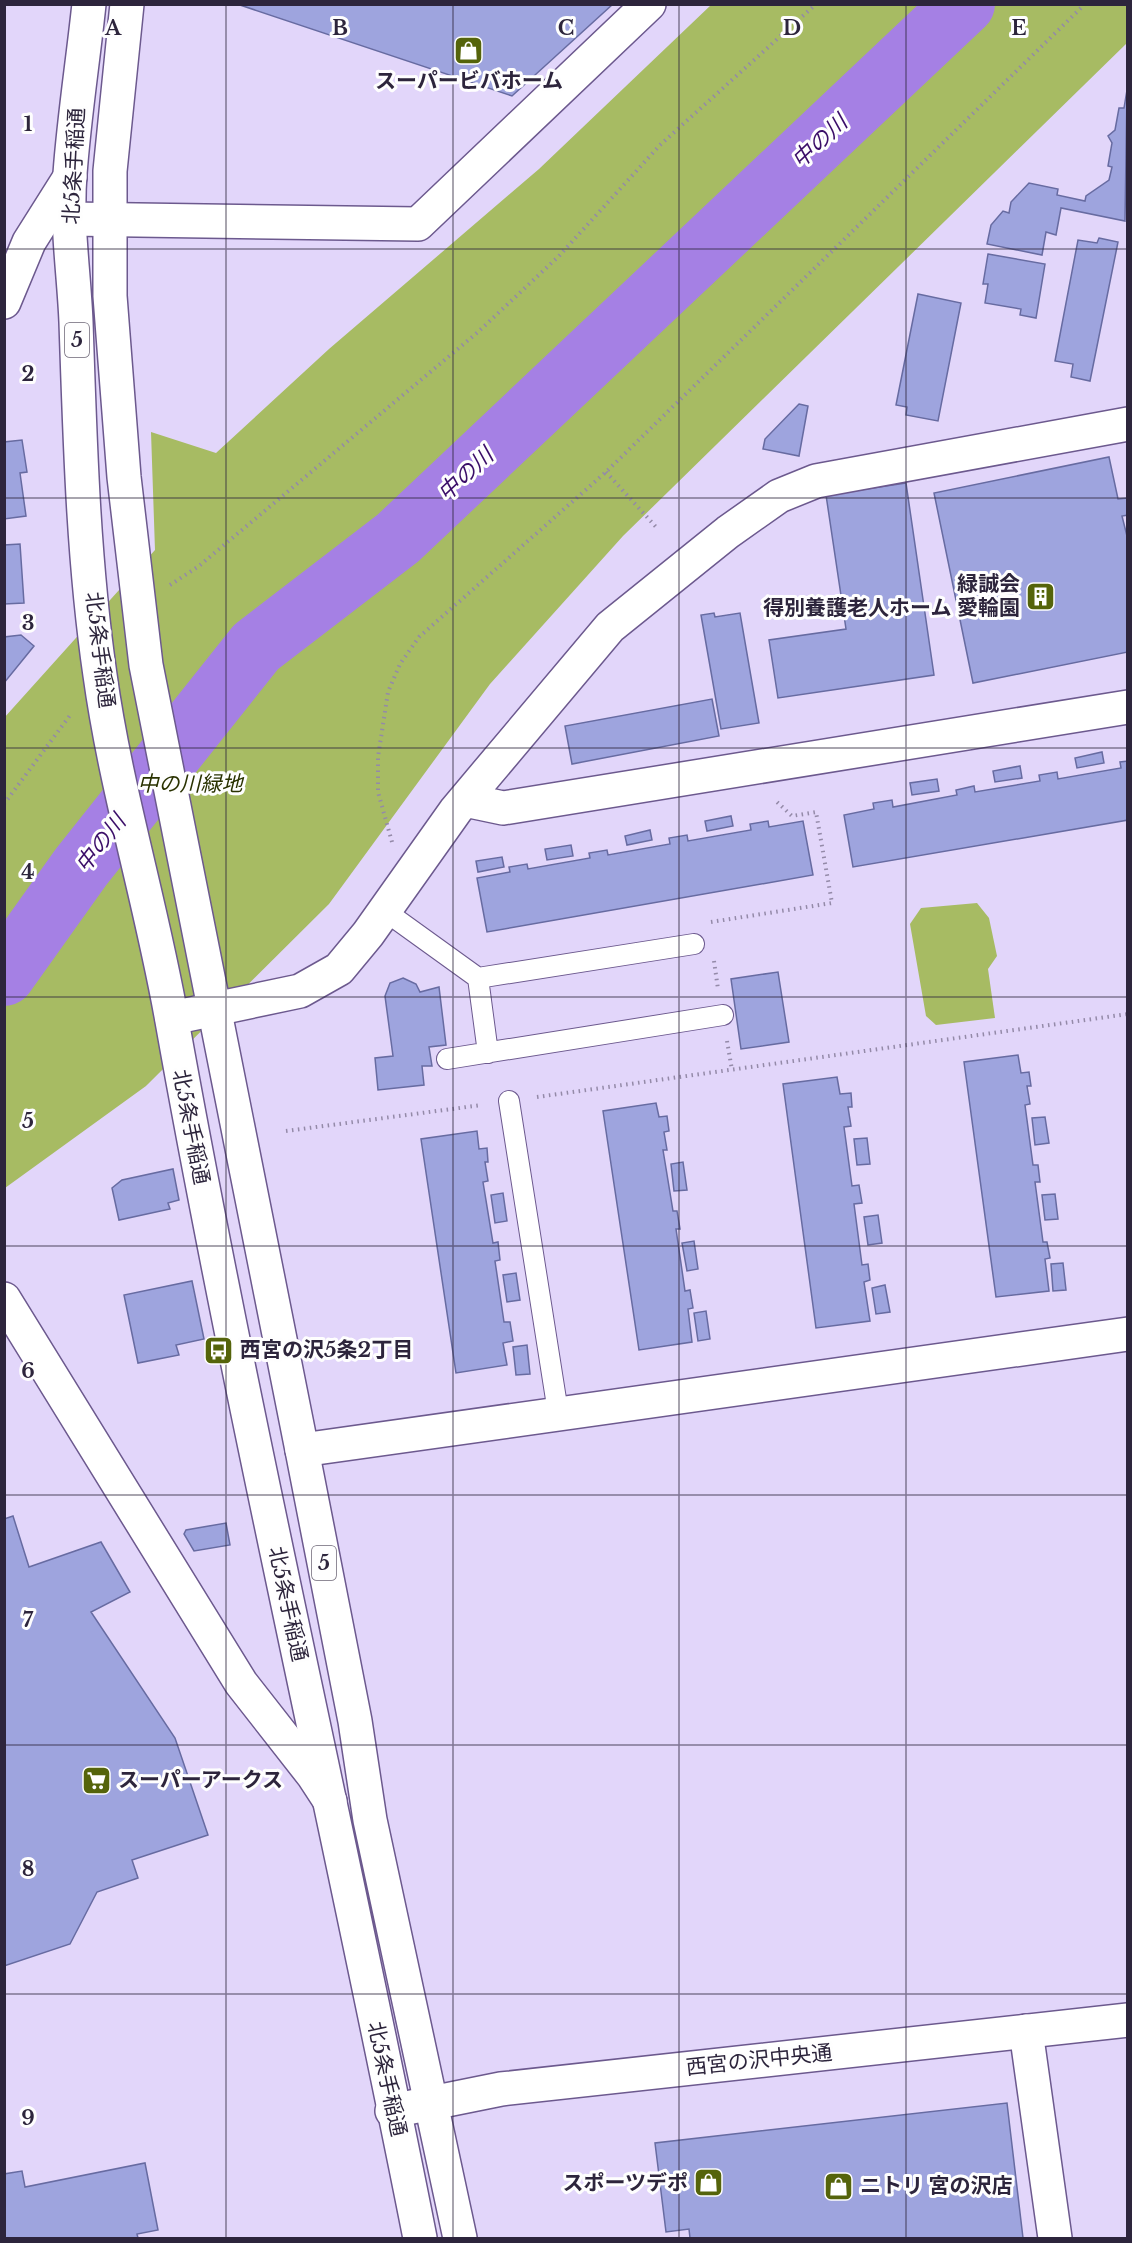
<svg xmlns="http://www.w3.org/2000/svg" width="1132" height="2243" viewBox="0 0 1132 2243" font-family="'Libre Baskerville','Noto Sans JP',serif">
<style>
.green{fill:#a7bb63}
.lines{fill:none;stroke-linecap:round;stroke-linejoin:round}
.river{stroke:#a580e4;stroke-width:62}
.building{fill:#9ea4de;stroke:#676ba1;stroke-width:1.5}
.lane-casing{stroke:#6c598e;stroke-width:22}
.street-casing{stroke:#6c598e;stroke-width:36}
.secondary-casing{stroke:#6c598e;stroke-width:36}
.highway-casing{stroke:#6c598e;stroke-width:36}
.path{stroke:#948aa8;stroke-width:4;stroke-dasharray:1.5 4.5;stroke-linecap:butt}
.lane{stroke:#fff;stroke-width:20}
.street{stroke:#fff;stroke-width:33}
.secondary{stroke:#fff;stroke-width:33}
.highway{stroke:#fff;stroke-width:33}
.grid{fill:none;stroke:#2d253c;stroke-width:1.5;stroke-opacity:0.55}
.labels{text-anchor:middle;stroke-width:6;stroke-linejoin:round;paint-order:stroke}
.shield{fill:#fefefe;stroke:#6c6676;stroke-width:1.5}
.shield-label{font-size:20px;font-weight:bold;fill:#2d253c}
.poi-label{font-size:21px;font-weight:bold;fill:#2d253c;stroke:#fefefe;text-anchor:start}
.street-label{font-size:21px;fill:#2d253c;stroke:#fefefe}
.park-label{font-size:21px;font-style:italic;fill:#293200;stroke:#fefefe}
.water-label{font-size:22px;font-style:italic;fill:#3a0d68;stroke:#fefefe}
.grid-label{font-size:20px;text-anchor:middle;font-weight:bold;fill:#2d253c;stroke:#fefefe;stroke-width:6;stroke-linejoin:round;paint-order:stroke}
</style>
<rect width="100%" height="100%" fill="#e2d6fa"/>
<path class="green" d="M711,5H1127V43L623,536L490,684L329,904L146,1086L5,1188L4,718L155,550L151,432L216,453L329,349L539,169Z
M977,903L989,918L997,956L988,969L995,1018L936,1025L926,1016L910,924L921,908Z"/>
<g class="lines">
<path class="river" d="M4,975L81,867L256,647L398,538L964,4"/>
</g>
<path class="building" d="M237,4H613L512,96Z
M1127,90L1125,221L1061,208L1056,235L1046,232L1042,255L987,244L991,225L1003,211L1009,213L1011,202L1029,183L1058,189L1057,195L1085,201L1086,196L1109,180L1112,167L1108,166L1112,143L1108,136L1115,130L1119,108H1124Z
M1099,238L1118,242L1090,381L1071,377L1073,364L1055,361L1078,240L1097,243Z
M988,254L1045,264L1036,318L1020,315L1021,309L985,303L988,284H983Z
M918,294L961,303L938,421L906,415L907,407L896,405Z
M799,404L808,406L799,456L763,449L765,439Z
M22,440L27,472L20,473L26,516L4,519V442Z
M1109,457L1118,499L1128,498V515L1122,516L1128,540V652L973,683L934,493Z
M906,483L934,675L778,698L769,640L846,629L826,495Z
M20,544L24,603L4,604V545Z
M714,613L715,617L740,613L759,723L721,729L701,615Z
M21,635L34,646L4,683V637Z
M712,699L719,736L572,764L565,726Z
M1102,752L1104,763L1077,768L1075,758Z
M1128,761V820L853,867L844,815L874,809L873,803L892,800L893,807L957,795L956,790L974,786L975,792L1040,781L1039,775L1057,772L1058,779L1121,768L1120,762Z
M1020,766L1022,778L995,782L993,771Z
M937,779L939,791L912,795L910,783Z
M731,816L733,826L707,831L705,821Z
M768,821L769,827L803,821L813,875L487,932L477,878L510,872L509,867L527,864L528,869L590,858L589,853L607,850L608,855L670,844L669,838L687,835L688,841L751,830L750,824Z
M650,830L652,840L627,845L625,836Z
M571,845L573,856L547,860L545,849Z
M502,857L504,867L478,872L476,861Z
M778,972L789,1042L741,1049L731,979Z
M403,978L416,984L420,992L439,987L446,1045L429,1047L432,1066H422L424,1085L378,1090L375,1058L393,1056L385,996L390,983Z
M1018,1055L1021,1073L1029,1072L1031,1086H1027L1030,1104L1025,1105L1033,1165H1038L1040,1182H1035L1043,1242H1047L1050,1258L1045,1259L1049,1291L996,1297L964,1062Z
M837,1077L840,1094L851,1093L852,1107H848L851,1126L844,1127L852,1186L859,1185L862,1203L854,1204L862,1265L868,1264L870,1280L864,1282L870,1321L816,1328L783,1084Z
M656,1103L659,1117L667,1116L669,1131L664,1132L667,1150H663L673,1211H677L680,1229H676L685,1291L690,1290L693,1308L688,1309L692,1342L639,1350L603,1111Z
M1045,1117L1049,1143L1035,1145L1032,1118Z
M477,1131L479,1149L487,1148L488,1162H485L488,1181L483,1182L493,1243L498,1242L500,1260L495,1261L504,1322H510L513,1341L503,1343L507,1365L456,1373L421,1139Z
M867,1138L870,1164L857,1165L854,1139Z
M683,1162L687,1190L674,1191L671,1164Z
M173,1169L179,1200L168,1203L170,1209L119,1220L112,1188L122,1180Z
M503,1193L507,1221L495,1223L491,1195Z
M1055,1194L1058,1219L1045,1220L1042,1195Z
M878,1215L882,1243L868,1245L864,1217Z
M694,1241L698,1269L687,1271L682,1243Z
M1063,1263L1066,1290L1053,1291L1051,1264Z
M516,1273L520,1300L507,1302L503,1275Z
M192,1281L204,1339L176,1345L179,1355L138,1363L124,1295Z
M885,1285L890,1312L876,1314L872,1288Z
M706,1311L710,1339L698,1341L694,1313Z
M527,1345L530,1374L516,1375L513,1347Z
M13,1516L29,1567L101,1542L130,1592L91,1612L175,1738L208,1835L132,1860L138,1878L97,1892L70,1944L4,1966V1519Z
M226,1523L230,1545L194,1551L184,1534L186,1530Z
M1007,2103L1023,2238H690L689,2229L666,2232L655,2143Z
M145,2163L158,2230L137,2234L138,2238H4V2174L22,2171L25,2187Z"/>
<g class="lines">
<defs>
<path id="lane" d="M385,911L478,978L694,944
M478,978L488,1053
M447,1059L723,1015
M509,1101L558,1412"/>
<path id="street" d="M69,219L418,224L649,4
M4,302L29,242L70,177
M465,800L503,808L1128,707
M172,1018L300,991L339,969L368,934L456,810L610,627L728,532L779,496L816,481L1128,424
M4,1299L241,1683L313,1775L330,1801
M302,1450L1128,1334
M1026,2031L1055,2238"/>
<path id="secondary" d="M392,2111L501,2089L1128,2020"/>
<path id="highway" d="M89,4C83,61 74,118 70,174C66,224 74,273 76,322C80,440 83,558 100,675C116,791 152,906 172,1021C245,1429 340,1832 420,2238
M127,4L110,171V296L124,477L146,665L302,1450L355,1721L370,1820L460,2238"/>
</defs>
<use href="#lane" class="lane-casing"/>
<use href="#street" class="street-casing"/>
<use href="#secondary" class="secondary-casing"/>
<use href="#highway" class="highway-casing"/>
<path class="path" d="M606,472L657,528
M170,585L199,566L478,332L559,256L660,145L816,4
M4,804L71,714
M392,842L378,792V757L388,692L400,664L419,637L606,472L1085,4
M711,922L832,903L816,812L792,816L777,802
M714,961L718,989
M727,1041L732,1070
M537,1097L1128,1014
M286,1131L482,1105"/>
<use href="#lane" class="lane"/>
<use href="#street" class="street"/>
<use href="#secondary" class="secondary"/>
<use href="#highway" class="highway"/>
</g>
<path class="grid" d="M226,4V2238M453,4V2238M679,4V2238M906,4V2238M4,249H1128M4,498H1128M4,748H1128M4,997H1128M4,1246H1128M4,1495H1128M4,1745H1128M4,1994H1128"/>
<defs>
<symbol id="shop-square" viewBox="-11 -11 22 22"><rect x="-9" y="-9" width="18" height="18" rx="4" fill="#55640b" stroke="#fefefe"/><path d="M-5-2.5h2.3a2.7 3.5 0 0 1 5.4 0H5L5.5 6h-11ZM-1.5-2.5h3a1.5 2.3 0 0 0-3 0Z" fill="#fff"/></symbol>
<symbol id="building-square" viewBox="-11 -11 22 22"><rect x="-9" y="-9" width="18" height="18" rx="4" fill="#55640b" stroke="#fefefe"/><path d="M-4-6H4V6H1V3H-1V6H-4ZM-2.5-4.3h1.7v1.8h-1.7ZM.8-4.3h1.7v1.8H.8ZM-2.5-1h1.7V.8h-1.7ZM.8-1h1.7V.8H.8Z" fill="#fff"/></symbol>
<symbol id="bus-square" viewBox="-11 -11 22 22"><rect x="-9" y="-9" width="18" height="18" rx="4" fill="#55640b" stroke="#fefefe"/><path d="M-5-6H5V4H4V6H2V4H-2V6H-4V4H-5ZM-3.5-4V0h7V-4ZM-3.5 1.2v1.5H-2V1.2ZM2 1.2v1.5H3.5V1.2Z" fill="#fff"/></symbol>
<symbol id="supermarket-square" viewBox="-11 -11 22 22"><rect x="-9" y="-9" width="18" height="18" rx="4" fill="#55640b" stroke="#fefefe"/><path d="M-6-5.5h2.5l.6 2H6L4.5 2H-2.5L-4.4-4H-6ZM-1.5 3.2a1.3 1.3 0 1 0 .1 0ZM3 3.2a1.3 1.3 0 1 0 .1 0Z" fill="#fff"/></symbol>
</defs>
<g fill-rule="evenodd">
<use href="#shop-square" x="452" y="34" width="33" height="33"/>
<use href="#building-square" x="1024" y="580" width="33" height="33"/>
<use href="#bus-square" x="202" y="1334" width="33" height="33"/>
<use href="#supermarket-square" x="80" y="1764" width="33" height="33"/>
<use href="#shop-square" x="692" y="2166" width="33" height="33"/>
<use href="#shop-square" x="822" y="2170" width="33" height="33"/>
</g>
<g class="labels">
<g class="shield">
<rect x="65" y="323" width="24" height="34" rx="4.5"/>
<rect x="312" y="1546" width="24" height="34" rx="4.5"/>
</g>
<g class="shield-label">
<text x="77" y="347">5</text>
<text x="324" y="1570">5</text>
</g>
<g class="poi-label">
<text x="469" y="88" text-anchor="middle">スーパービバホーム</text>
<text x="1020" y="591" text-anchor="end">緑誠会<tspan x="1020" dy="24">得別養護老人ホーム 愛輪園</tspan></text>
<text x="240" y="1357">西宮の沢5条2丁目</text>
<text x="118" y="1787">スーパーアークス</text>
<text x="688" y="2190" text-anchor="end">スポーツデポ</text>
<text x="860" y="2193">ニトリ 宮の沢店</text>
</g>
<g class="street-label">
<text transform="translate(74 166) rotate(-87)" y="7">北5条手稲通</text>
<text transform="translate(100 650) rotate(83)" y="7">北5条手稲通</text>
<text transform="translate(191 1127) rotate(79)" y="7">北5条手稲通</text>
<text transform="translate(288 1604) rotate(78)" y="7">北5条手稲通</text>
<text transform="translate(759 2060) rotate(-6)" y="7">西宮の沢中央通</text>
<text transform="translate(387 2079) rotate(78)" y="7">北5条手稲通</text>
</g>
<g class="park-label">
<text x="190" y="791">中の川緑地</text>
</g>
<g class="water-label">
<text transform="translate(819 141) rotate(-43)" y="8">中の川</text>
<text transform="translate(465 474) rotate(-43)" y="8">中の川</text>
<text transform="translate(100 843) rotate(-52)" y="8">中の川</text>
</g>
</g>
<g class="grid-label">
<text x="113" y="35">A</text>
<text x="340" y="35">B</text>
<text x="566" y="35">C</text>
<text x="792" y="35">D</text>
<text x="1019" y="35">E</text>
<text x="28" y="131">1</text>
<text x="28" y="381">2</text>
<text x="28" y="630">3</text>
<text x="28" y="879">4</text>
<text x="28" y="1128">5</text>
<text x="28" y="1378">6</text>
<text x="28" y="1627">7</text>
<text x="28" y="1876">8</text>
<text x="28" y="2125">9</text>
</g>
<rect width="1132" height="2243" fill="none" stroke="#2d253c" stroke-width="12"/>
</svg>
